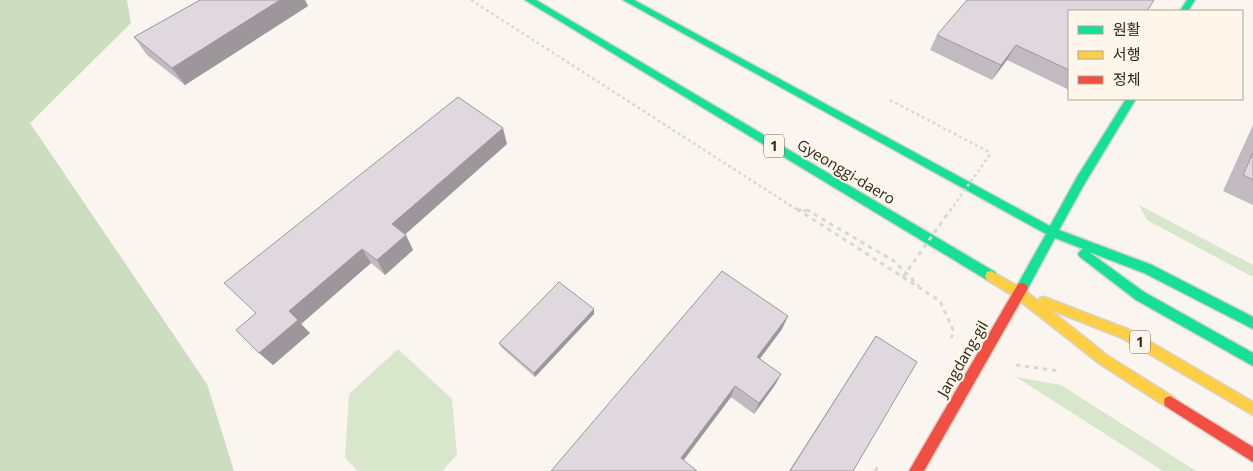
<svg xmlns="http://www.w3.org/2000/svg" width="1253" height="471" viewBox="0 0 1253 471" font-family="'Open Sans','Noto Sans KR',sans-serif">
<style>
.green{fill:#d8e7cc}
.forest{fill:#cdddc0}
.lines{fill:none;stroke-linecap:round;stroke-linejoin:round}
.fast-casing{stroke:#d9d2ca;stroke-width:3}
.slow-casing{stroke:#d9d2ca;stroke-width:3}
.jam-casing{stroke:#d9d2ca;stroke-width:3}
.path-far1{stroke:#dad8d6;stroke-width:2.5;stroke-dasharray:3 3;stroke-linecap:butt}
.path{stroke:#dad8d6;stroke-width:3;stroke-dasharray:4.5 4.5;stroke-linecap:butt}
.fast{fill:#16e098;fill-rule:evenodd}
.slow{fill:#ffcf43;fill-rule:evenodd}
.jam{fill:#f24e42;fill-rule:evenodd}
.path-bridge-far1{stroke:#dad8d6;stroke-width:2.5;stroke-dasharray:3 3;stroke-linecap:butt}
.path-bridge{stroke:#dad8d6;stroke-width:3;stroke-dasharray:4.5 4.5;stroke-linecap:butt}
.wall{fill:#c1bac0}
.shaded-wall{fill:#9d979c}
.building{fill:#e0d8df;stroke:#9d979c}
.labels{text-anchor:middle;stroke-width:4.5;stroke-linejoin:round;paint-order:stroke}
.shield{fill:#fef6ea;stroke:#6c6559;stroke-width:1}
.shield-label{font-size:14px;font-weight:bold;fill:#2e271b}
.street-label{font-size:15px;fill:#2e271b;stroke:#fef6ea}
</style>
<rect width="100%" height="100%" fill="#faf5ee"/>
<path class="green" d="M1139,205L1253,265V277L1147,220Z
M398,349L452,399L457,455L442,471H358L345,458L349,394Z
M1016,377L1061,385L1196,471H1163Z"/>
<path class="forest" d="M0,0H127L131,23L30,123L207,384L234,471H0Z"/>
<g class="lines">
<defs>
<path id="fast" d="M525,0H536L995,272L997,276L995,280L991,281L987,280Z
M623,0H634L1050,226L1077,177L1126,99H1136L1085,183L1059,230L1152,265L1253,317V329L1144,273L1089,252L1144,292L1253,353V366L1136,300L1080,257L1078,254L1080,251L1083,249L1055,238L1026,292L1022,293L1018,292L1016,288L1018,284L1046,234Z
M1187,0H1195L1188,11H1180Z"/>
<path id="slow" d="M991,271L1023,289L1038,301L1040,298L1044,297L1130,330L1253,402V415L1122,338L1049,309L1108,356L1175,398L1176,402L1175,406L1170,408L1165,406L1100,364L1015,297L987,280L985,276L987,272Z"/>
<path id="jam" d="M1022,283L1026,284L1028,288L1026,292L924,471H909L1018,284Z
M1170,396L1253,447V462L1165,406L1164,402L1165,398Z"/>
</defs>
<use href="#fast" class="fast-casing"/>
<use href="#slow" class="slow-casing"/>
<use href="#jam" class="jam-casing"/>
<path class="path-far1" d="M471,0L799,211
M890,100L991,153
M797,210L808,211"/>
<path class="path" d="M797,209L940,301L954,332L951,338
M797,210H807L894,261L919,286
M1016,365L1060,371
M875,471L880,463"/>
<use href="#fast" class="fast"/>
<use href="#slow" class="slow"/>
<use href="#jam" class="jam"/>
<path class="path-bridge-far1" d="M950,211L991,153"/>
<path class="path-bridge" d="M903,277L951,209"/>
</g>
<path class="wall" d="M200,0H305L308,6L185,85L147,55L134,37Z
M1069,11V90L1007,60L992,80L930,50L937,35Z
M1253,125V205L1223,191Z
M507,144L405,234L413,250L385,275L371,263L301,324L310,333L273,365L259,353L256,313Z
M594,309V314L535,377L501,347L499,343Z
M788,316L782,329L760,359L781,374L775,385L754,414L731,397L684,460L551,471Z
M876,336L853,471H789L868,348Z"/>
<path class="shaded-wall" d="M280,0H305L308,6L185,85L172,68Z
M1016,45L1007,60L992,80L1001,65Z
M503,128L507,144L400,239L392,224Z
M406,235L413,250L385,275L377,260Z
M362,249L371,263L301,324L310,333L273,365L259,353L289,311Z
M594,309V314L535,377L534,373Z
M788,316L782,329L752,369L757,357Z
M781,374L775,385L754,414L759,403Z
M735,386L731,397L679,466L681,458Z"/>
<path class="building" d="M200,0H280L172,68L134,37Z
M967,0H1154L1147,11H1069V70L1016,45L1001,65L937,35Z
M458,97L503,128L392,224L406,235L377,260L362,249L289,311L298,320L259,353L236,330L256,313L224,283Z
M1253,153V180L1243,175Z
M722,271L788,316L757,357L781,374L759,403L735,386L681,458L697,471H551Z
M559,282L594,309L534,373L499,343Z
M876,336L917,362L853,471H790Z"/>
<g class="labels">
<g class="shield">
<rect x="764" y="134.5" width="20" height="23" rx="4"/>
<rect x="1130" y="330.5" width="20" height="23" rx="4"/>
</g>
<g class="shield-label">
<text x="774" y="151">1</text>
<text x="1140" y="347">1</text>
</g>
<g class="street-label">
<text transform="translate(846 172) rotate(31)" y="5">Gyeonggi-daero</text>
<text transform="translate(963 359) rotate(-60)" y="5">Jangdang-gil</text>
</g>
</g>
<rect x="1068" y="10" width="175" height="90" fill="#fef6ea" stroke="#aba397"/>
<rect x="1078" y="26" width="25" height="8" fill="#16e098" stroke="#aba397"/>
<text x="1113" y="35" font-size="15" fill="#2e271b">원활</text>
<rect x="1078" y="51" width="25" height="8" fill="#ffcf43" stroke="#aba397"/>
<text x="1113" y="60" font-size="15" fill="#2e271b">서행</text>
<rect x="1078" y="76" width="25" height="8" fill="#f24e42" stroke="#aba397"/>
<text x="1113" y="85" font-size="15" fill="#2e271b">정체</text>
</svg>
